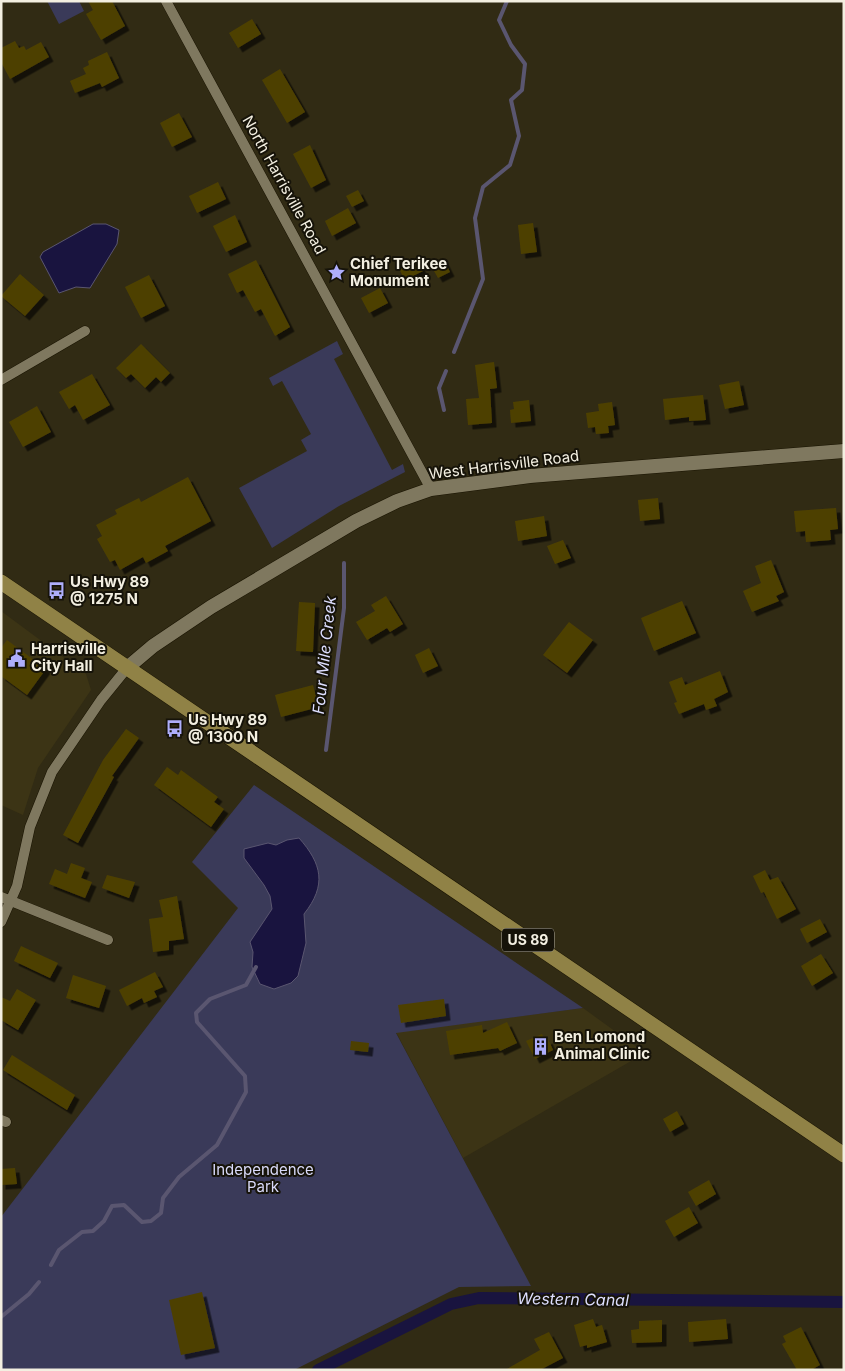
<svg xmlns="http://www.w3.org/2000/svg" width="845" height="1371" viewBox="0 0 845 1371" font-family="Inter,sans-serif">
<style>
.built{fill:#3c3415}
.green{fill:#3a3a59}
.water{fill:#19143f;stroke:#5a5670}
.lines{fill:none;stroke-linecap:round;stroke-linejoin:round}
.stream{stroke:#5a5670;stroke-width:4}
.canal{stroke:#19143f;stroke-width:12}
.building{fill:#4e4000;filter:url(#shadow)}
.street-casing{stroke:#191300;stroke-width:11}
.secondary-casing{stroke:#191300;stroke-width:15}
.primary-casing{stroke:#191300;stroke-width:16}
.street{stroke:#7f785f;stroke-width:10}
.secondary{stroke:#7f785f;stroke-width:14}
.primary{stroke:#908246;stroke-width:15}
.labels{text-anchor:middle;stroke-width:4;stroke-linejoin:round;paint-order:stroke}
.shield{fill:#161309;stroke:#b1ada0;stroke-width:1}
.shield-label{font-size:14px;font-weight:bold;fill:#f3efe1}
.street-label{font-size:15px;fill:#f3efe1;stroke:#161309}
.poi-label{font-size:15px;font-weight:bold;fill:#f3efe1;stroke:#161309;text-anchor:start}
.park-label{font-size:15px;fill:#d9dafa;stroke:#161309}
.water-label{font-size:16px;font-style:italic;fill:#dddefe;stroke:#161309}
</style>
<defs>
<filter id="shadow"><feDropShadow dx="4.5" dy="4.5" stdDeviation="0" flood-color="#0009"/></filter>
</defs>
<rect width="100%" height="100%" fill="#312b14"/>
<path class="built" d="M1,611L86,674L91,690L38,768L23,815L1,805Z
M583,1008L645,1053L463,1158L396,1032Z"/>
<path class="green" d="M47,1H79L84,11L59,24Z
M337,341L343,354L334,359L392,470L403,464L405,472L339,506L272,548L239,488L307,451L301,440L311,434L282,381L273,386L269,378Z
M254,785L583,1008L396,1033L531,1286L459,1287L294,1370H1V1217L238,908L192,862Z"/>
<path class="water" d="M93,224H106L119,230L117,244L90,288L76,287L59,293L40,257L43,252Z
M299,838C322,864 327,885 304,914L306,943L298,976L291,983L274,989L260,984L252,967L253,952L250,942L272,909L270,896L264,885L244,858V849L268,843L276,845L287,840Z"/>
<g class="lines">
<path class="stream" d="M454,352L483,279L475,218L483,187L510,165L519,136L511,100L522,90L525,64L511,45L499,20L507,1
M444,410L439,388L446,371
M326,750L344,608V563
M51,1265L59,1250L82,1232L93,1231L104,1221L112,1206L124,1205L142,1222L151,1221L161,1213L163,1198L179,1177L217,1145L246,1092L245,1076L197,1022L196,1013L210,999L246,985L256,967
M1,1317L29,1294L39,1282"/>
<path class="canal" d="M318,1370L451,1304L479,1298L844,1302"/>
</g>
<path class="building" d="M88,1H112L125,26L101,40L86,14L93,10Z
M252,19L261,34L238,48L229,33Z
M15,41L19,48L24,46L26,50L41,42L49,57L10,79L1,62V48Z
M107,52L119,78L102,87L100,83L75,93L70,81L86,74L83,68L89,65L88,61Z
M280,69L305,112L287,123L262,80Z
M179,113L192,137L172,147L160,123Z
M310,145L326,180L311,188L293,154Z
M218,182L226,199L197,213L189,196Z
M358,190L364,201L352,207L346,196Z
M348,208L356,223L332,236L325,221Z
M235,215L247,242L226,252L213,226Z
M533,223L537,252L521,254L518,225Z
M443,258L450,272L438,278L430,264Z
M256,260L290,327L275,336L261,309L255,312L243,290L237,293L228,274Z
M417,260L423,271L405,280L399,269Z
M20,274L44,295L25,316L1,296Z
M149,275L165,306L141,318L125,287Z
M380,288L388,303L369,313L361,298Z
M141,344L170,373L161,382L156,377L145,388L131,374L126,378L116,368Z
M494,362L497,388L490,389L492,423L468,425L466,399L479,398L475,365Z
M92,374L110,405L83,420L75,405L69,409L59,392Z
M739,381L744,405L725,409L719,385Z
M703,395L706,420L689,421V417L665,420L663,399Z
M529,400L531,421L511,423L510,410L514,409L513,402Z
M612,402L615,425L608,426L609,433L596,434L595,427L588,428L586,413L599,411L598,404Z
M37,406L51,432L23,447L9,422Z
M188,477L211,521L165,546L168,551L146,563L143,557L120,570L115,560L110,562L97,539L102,536L96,525L117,514L115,510L139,498L141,502Z
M658,498L660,519L640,521L638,500Z
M836,508L838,529L830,530L831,540L806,542L805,531L796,532L794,511Z
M544,516L547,536L518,541L515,521Z
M563,540L571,558L555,564L547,546Z
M771,560L784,592L776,596L779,601L752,612L743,591L761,583L755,566Z
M386,596L403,624L390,632L387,628L367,640L356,622L375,611L371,605Z
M682,601L696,633L654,651L641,618Z
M299,602L315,603L313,652L296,651Z
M569,622L593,640L567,673L543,655Z
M7,640L46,669L27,695L1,676V648Z
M429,648L438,666L423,673L415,655Z
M720,671L728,692L714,699L717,706L706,710L704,704L679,714L674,703L677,702L669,682L682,677L685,685Z
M313,685L319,707L281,717L275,695Z
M126,729L139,738L112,776L114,777L78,843L63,835L103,760Z
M167,767L178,775L181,770L218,797L214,802L224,809L211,827L154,785Z
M71,863L85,868L81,878L92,882L85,898L49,884L55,869L67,874Z
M765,870L770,880L778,877L796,909L777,919L764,892L761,893L753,876Z
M107,875L135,882L129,898L102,888Z
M177,896L184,939L169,941V950L153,952L149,919L163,917L159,900Z
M820,919L827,932L807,943L800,929Z
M21,946L58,963L50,978L14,961Z
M821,954L833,973L812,986L801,966Z
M155,972L163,987L154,991L157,997L144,1003L142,998L127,1006L119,990Z
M73,975L106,986L99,1008L66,998Z
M17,989L36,1000L18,1030L1,1020V997L10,1001Z
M444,999L446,1016L401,1023L398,1005Z
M507,1022L517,1043L500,1051L498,1048L450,1055L446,1031L482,1025L483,1033Z
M542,1034L545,1041L548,1039L553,1050L535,1059L526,1041Z
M351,1041L369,1043L368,1052L350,1050Z
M12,1055L75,1095L67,1110L3,1070Z
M677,1111L684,1124L670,1132L663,1119Z
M15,1168L17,1184L1,1185V1169Z
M709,1180L716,1194L696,1206L688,1192Z
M689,1207L698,1223L674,1237L665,1221Z
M202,1292L215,1348L181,1355L169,1300Z
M593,1319L596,1327L602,1325L607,1342L587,1348V1345L580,1347L574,1325Z
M726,1319L728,1339L689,1342L688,1322Z
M662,1320V1342L632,1343L631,1330L639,1329V1321Z
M801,1327L820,1365L811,1370H797L782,1344L786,1342L783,1336Z
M549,1332L563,1358L540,1370H505L540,1350L534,1339Z"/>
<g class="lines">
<defs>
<path id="street" d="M166,1L431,489
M1,380L85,331
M1,897L108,940
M1,922L17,886L30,827L52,772L101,700L127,668
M1,1120L6,1122"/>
<path id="secondary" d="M127,668L153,646L211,607L356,521L397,501L431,489L530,476L844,451"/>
<path id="primary" d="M1,582L844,1155"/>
</defs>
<use href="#street" class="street-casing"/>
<use href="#secondary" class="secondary-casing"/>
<use href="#primary" class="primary-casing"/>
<use href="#street" class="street"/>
<use href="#secondary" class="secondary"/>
<use href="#primary" class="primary"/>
</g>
<defs>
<symbol id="sight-bare" viewBox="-9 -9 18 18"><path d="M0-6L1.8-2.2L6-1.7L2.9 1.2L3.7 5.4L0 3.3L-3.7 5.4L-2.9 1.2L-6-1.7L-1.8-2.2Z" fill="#aeaefb" stroke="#161309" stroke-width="2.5" paint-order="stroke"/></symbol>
<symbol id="bus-bare" viewBox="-9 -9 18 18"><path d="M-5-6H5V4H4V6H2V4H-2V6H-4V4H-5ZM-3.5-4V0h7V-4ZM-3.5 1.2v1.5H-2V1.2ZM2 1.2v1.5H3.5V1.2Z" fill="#aeaefb" stroke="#161309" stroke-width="2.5" paint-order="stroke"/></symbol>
<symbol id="civic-bare" viewBox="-9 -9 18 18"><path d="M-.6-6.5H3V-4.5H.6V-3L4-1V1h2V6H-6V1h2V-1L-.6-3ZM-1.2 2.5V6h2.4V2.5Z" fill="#aeaefb" stroke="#161309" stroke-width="2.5" paint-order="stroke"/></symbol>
<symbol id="building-bare" viewBox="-9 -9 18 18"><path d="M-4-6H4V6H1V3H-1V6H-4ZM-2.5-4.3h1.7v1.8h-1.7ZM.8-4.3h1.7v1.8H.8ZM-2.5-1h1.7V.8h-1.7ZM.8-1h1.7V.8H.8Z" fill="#aeaefb" stroke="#161309" stroke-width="2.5" paint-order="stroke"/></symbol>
</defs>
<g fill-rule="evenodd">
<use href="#sight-bare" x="324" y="260" width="25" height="25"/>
<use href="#bus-bare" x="44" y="578" width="25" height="25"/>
<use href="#civic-bare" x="4" y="646" width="25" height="25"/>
<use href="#bus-bare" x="162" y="716" width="25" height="25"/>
<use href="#building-bare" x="528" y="1034" width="25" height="25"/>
</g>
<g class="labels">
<rect class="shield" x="502" y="928.5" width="52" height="23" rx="4"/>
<g class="shield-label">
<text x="528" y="945">US 89</text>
</g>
<g class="street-label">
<text transform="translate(284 185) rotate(61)" y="5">North Harrisville Road</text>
<text transform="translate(504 465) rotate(-7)" y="5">West Harrisville Road</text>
</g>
<g class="poi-label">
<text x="350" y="269">Chief Terikee<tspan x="350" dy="17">Monument</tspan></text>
<text x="70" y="587">Us Hwy 89<tspan x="70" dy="17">@ 1275 N</tspan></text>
<text x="31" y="654">Harrisville<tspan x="31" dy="17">City Hall</tspan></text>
<text x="188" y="725">Us Hwy 89<tspan x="188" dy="17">@ 1300 N</tspan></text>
<text x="554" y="1042">Ben Lomond<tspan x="554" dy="17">Animal Clinic</tspan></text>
</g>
<g class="park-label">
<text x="263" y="1175">Independence<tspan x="263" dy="17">Park</tspan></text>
</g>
<g class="water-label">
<text transform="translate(324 655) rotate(-84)" y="6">Four Mile Creek</text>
<text transform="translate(573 1299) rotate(1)" y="6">Western Canal</text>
</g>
</g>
<rect width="845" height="1371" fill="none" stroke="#f3efe1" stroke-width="5"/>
</svg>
